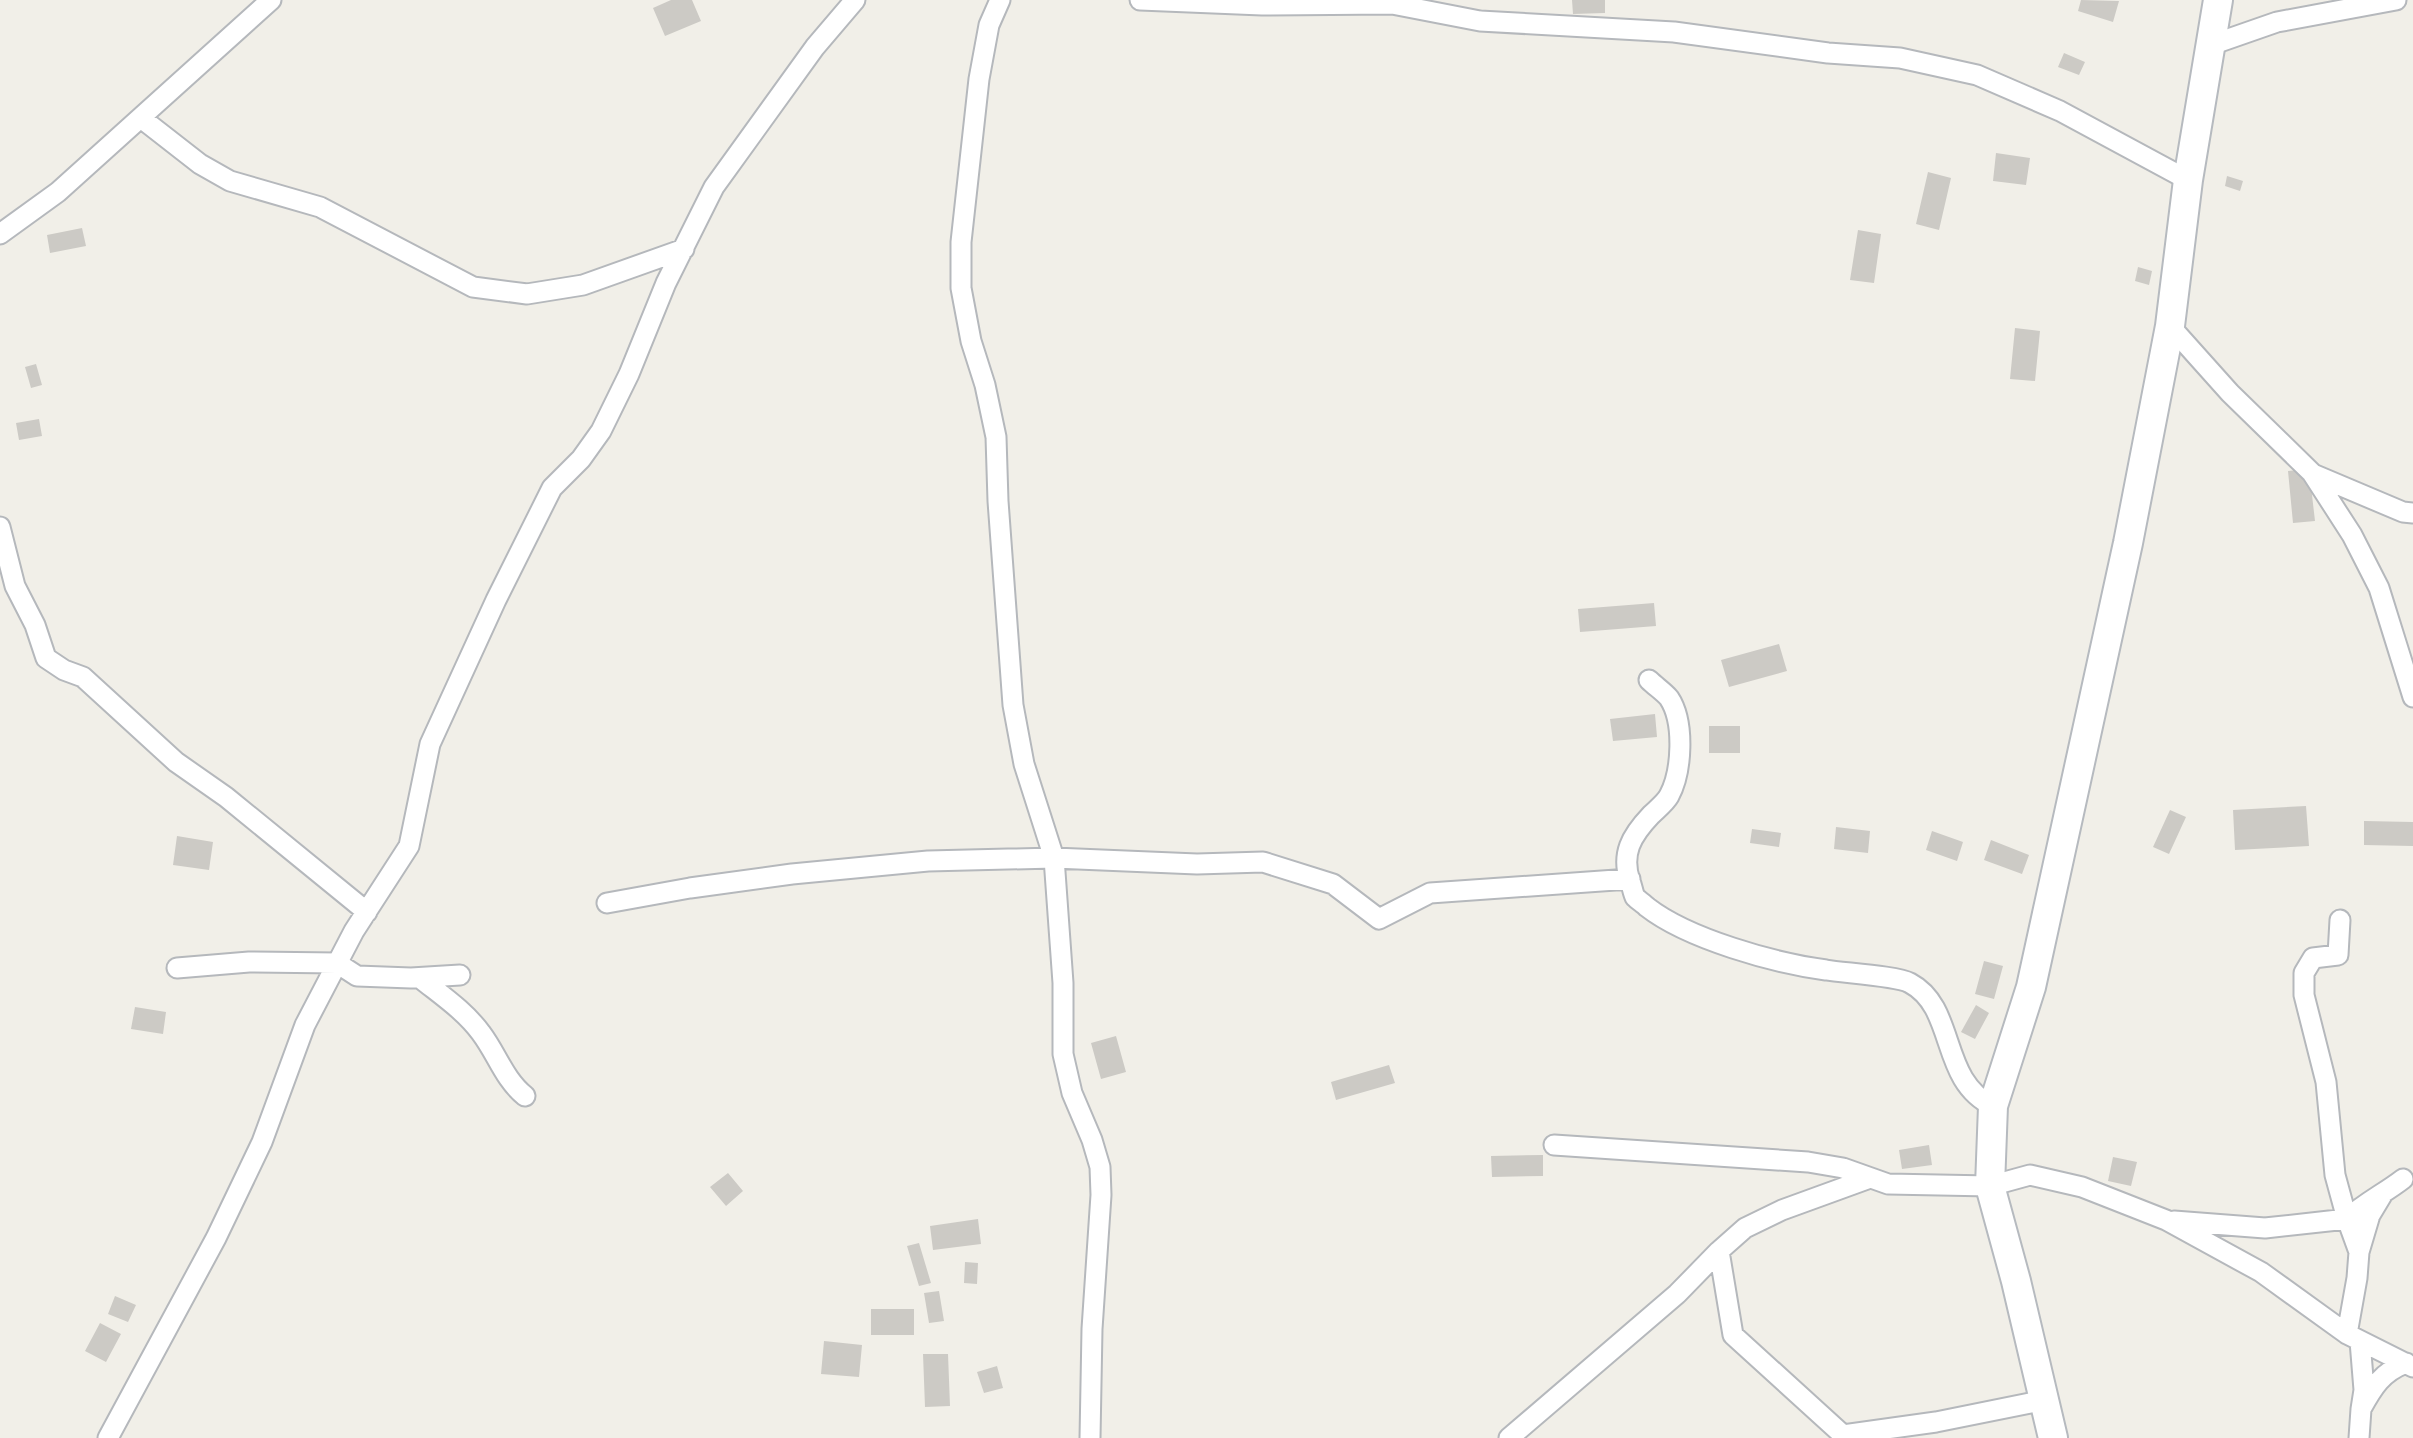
<svg xmlns="http://www.w3.org/2000/svg" width="2413" height="1438" viewBox="0 0 2413 1438" font-family="'Varela Round',sans-serif">
<style>
.building{fill:#cccac5}
.lines{fill:none;stroke-linecap:round;stroke-linejoin:round}
.minor-casing{stroke:#b5b8bc;stroke-width:23}
.secondary-casing{stroke:#b6babf;stroke-width:32}
.minor{stroke:#fff;stroke-width:19}
.secondary{stroke:#fff;stroke-width:28}
</style>
<rect width="100%" height="100%" fill="#f1efe8"/>
<path class="building" d="M671,0H692L701,21L665,36L653,8Z
M1572,0H1605V13L1573,14Z
M2081,0L2119,1L2113,22L2078,11Z
M2064,53L2085,62L2079,75L2058,67Z
M1996,153L2030,158L2026,185L1993,181Z
M1928,172L1951,178L1939,230L1916,224Z
M2227,176L2243,181L2240,191L2225,186Z
M82,228L86,246L50,253L47,235Z
M1858,230L1881,234L1874,283L1850,280Z
M2138,267L2152,271L2149,285L2135,281Z
M2015,328L2040,331L2035,381L2010,379Z
M36,364L42,385L31,388L25,367Z
M39,419L42,436L19,440L16,423Z
M2309,469L2315,521L2293,523L2288,471Z
M1654,603L1656,626L1580,632L1578,609Z
M1779,644L1787,671L1729,687L1721,660Z
M1655,714L1657,737L1613,741L1610,719Z
M1709,726H1740V753H1709Z
M2306,806L2309,846L2235,850L2233,810Z
M2170,810L2186,817L2169,854L2153,847Z
M2364,821L2413,822V846L2364,845Z
M1836,827L1870,831L1868,853L1834,849Z
M1752,829L1781,833L1779,847L1750,843Z
M1932,831L1963,842L1957,861L1926,850Z
M177,836L213,842L209,870L173,865Z
M1991,840L2029,855L2022,874L1984,860Z
M1984,961L2003,966L1994,999L1975,994Z
M1976,1005L1989,1013L1975,1039L1961,1032Z
M135,1007L166,1012L163,1034L131,1029Z
M1116,1036L1126,1072L1101,1079L1091,1043Z
M1389,1065L1395,1083L1336,1100L1331,1082Z
M1929,1145L1932,1165L1902,1169L1899,1150Z
M1543,1155V1176L1492,1177L1491,1156Z
M2113,1157L2137,1162L2131,1186L2108,1181Z
M728,1173L743,1191L726,1206L710,1187Z
M978,1219L981,1244L933,1250L930,1226Z
M919,1243L931,1283L919,1286L907,1246Z
M965,1262L978,1263L977,1284L964,1283Z
M939,1291L944,1321L929,1323L924,1293Z
M115,1296L136,1305L128,1322L108,1314Z
M871,1309H914V1335H871Z
M100,1323L121,1334L106,1362L85,1351Z
M824,1341L862,1345L859,1377L821,1374Z
M923,1354H948L950,1406L925,1407Z
M997,1366L1003,1388L984,1393L977,1372Z"/>
<g class="lines">
<defs>
<path id="minor" d="M1000,0L989,25L979,79L961,242V288L971,341L985,385L996,437L998,501L1013,705L1024,764L1054,858L1063,983V1054L1072,1093L1092,1140L1100,1167L1101,1195L1092,1329L1090,1438
M1140,0L1262,5L1392,4L1480,21L1674,32L1828,53L1900,58L1977,75L2060,111L2188,180
M2211,45L2277,22L2396,0
M141,118L200,164L230,181L320,207L473,287L527,294L583,285L684,249
M0,234L58,192L271,0
M2170,326L2230,393L2312,473L2352,535L2379,588L2413,697
M2313,474L2403,512L2413,513
M0,527L15,586L35,625L46,658L64,670L83,677L176,762L226,797L367,912
M1649,680C1655,686 1664,692 1669,698C1685,722 1682,772 1669,796C1665,803 1657,809 1651,815C1631,836 1621,854 1630,881C1632,886 1633,893 1635,897C1638,900 1644,904 1647,907C1688,939 1774,963 1826,970C1844,973 1897,976 1910,983C1957,1008 1939,1081 1993,1106
M607,903L690,888L792,874L928,861L1054,858L1197,864L1263,862L1333,884L1379,919L1430,893L1630,879
M177,968L249,962L337,963L357,976L411,978L460,975
M420,978C441,995 465,1011 481,1033C497,1054 504,1079 525,1096
M1554,1145L1808,1162L1843,1168L1888,1184L1990,1186L2030,1175L2082,1187L2166,1220L2261,1272L2347,1334L2413,1367
M2174,1221L2265,1228L2347,1219L2335,1175L2326,1082L2304,995V973L2313,958L2338,955L2340,920
M1719,1251L1733,1335L1843,1435L1936,1422L2045,1400
M2359,1252L2370,1215L2382,1195
M2347,1334L2357,1278L2359,1252L2347,1219C2364,1203 2385,1193 2403,1179
M2360,1341L2364,1390L2361,1409C2373,1387 2382,1372 2406,1363
M108,1438L216,1238L262,1142L305,1025L354,931L409,846L430,744L496,600L552,488L581,459L601,431L629,374L666,283L714,187L815,47L855,0
M1509,1438L1677,1294L1719,1251L1745,1228L1782,1210L1870,1178
M2359,1438L2361,1409"/>
<path id="secondary" d="M2053,1438L2016,1281L1990,1186L1993,1106L2031,987L2128,543L2170,326L2188,180L2218,0"/>
</defs>
<use href="#minor" class="minor-casing"/>
<use href="#secondary" class="secondary-casing"/>
<use href="#minor" class="minor"/>
<use href="#secondary" class="secondary"/>
</g>
</svg>
